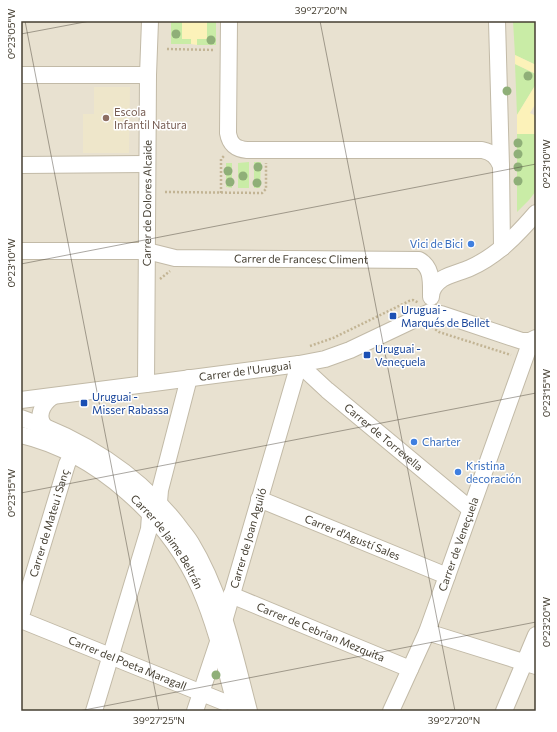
<svg xmlns="http://www.w3.org/2000/svg" width="557" height="732" viewBox="0 0 557 732" font-family="Commissioner,sans-serif">
<style>
.residential{fill:#e8e1d0}
.education{fill:#eee6ca}
.green{fill:#c9eca6}
.sand{fill:#fcf2b9}
.lines{fill:none;stroke-linecap:round;stroke-linejoin:round}
.minor-casing{stroke:#c2baa7;stroke-width:18}
.path{stroke:#c2b494;stroke-width:2.5;stroke-dasharray:2 2;stroke-linecap:butt}
.minor{stroke:#fff;stroke-width:16}
.tree{fill:#8faf78}
.ticks{fill:none;stroke:#453f32;stroke-width:1;stroke-opacity:0.45}
.education-dot{fill:#8d6e63;stroke:#fff;stroke-width:1.5}
.shop-dot{fill:#3f7fe0;stroke:#fff;stroke-width:1.5}
.transit-dot{fill:#1a4fb4;stroke:#fff;stroke-width:1.5}
.labels{text-anchor:middle;stroke-width:3;stroke-linejoin:round;paint-order:stroke}
.education-label{font-size:11px;fill:#785e54;stroke:#fff;text-anchor:start}
.street-label{font-size:11px;fill:#453f32;stroke:#fff}
.shop-label{font-size:11px;fill:#366cbe;stroke:#fff;text-anchor:start}
.transit-label{font-size:11px;fill:#164399;stroke:#fff;text-anchor:start}
.neatline{fill:none;stroke:#453f32;stroke-width:1.5}
.ticks-label{font-size:10px;text-anchor:middle;fill:#453f32}
</style>
<rect width="100%" height="100%" fill="#f3efe2"/>
<path class="residential" d="M21,21H536V711H21Z"/>
<path class="education" d="M94,87H130L129,153H83V114H94Z"/>
<path class="green" d="M171,21H182V38L191,39V44H171Z
M207,21H216V45H197V39L207,38Z
M513,21H536V65L515,55Z
M515,64L536,74V84L517,115Z
M517,134H536V191L529,200L517,212Z
M249,162V188H238V163Z
M254,162H261L260,188H254Z
M226,163H232V188L226,187Z"/>
<path class="sand" d="M182,21H207V39H197V45L191,44V39H182Z
M515,55L536,65V74L515,64Z
M536,84V103L530,113L536,116V134H517V115Z"/>
<g class="lines">
<defs>
<g id="minor">
<path d="M229,21L228,133C230,145 236,149 247,150H482C492,152 497,156 501,166L502,248"/>
<path d="M497,21L501,166"/>
<path d="M21,75H148"/>
<path d="M21,165L147,164"/>
<path id="s1" d="M21,251H147L175,258L419,260C432,267 431,281 431,294"/>
<path d="M431,297C431,290 436,283 442,279C451,274 461,272 470,268C497,256 517,235 536,213"/>
<path id="s2" d="M146,384L148,75L150,21"/>
<path id="s3" d="M21,400L146,384L299,364L325,359L350,350L430,312L441,314L522,341H530L536,338"/>
<path d="M21,418C81,438 137,473 177,524C181,530 187,536 191,543C222,594 234,654 249,711"/>
<path d="M46,428C35,418 42,404 52,397"/>
<path id="s4" d="M21,435C97,453 169,518 200,589C217,628 226,670 237,711"/>
<path id="s5" d="M259,499L447,576"/>
<path d="M159,502L160,490L189,378"/>
<path id="s6" d="M231,595L410,669"/>
<path id="s7" d="M21,616L67,464L70,458L74,456"/>
<path id="s8" d="M21,620L224,702L231,701L233,698"/>
<path d="M427,632L536,666"/>
<path d="M94,711L149,529L150,515"/>
<path id="s9" d="M195,711L218,642L299,364L327,390L470,509"/>
<path id="s10" d="M391,711L427,632L527,352L536,339"/>
<path d="M504,711L536,635"/>
</g>
</defs>
<use href="#minor" class="minor-casing"/>
<path class="path" d="M167,49L215,50
M165,192L262,193L266,189V163
M221,193V159L225,155
M160,279L170,271
M432,327L439,332L511,355
M310,346L333,338L409,301L413,300L419,303"/>
<use href="#minor" class="minor"/>
</g>
<g class="tree">
<circle cx="176" cy="34" r="4.5"/>
<circle cx="211" cy="40" r="4.5"/>
<circle cx="528" cy="76" r="4.5"/>
<circle cx="507" cy="91" r="4.5"/>
<circle cx="518" cy="143" r="4.5"/>
<circle cx="518" cy="154" r="4.5"/>
<circle cx="258" cy="167" r="4.5"/>
<circle cx="518" cy="167" r="4.5"/>
<circle cx="228" cy="171" r="4.5"/>
<circle cx="243" cy="176" r="4.5"/>
<circle cx="518" cy="181" r="4.5"/>
<circle cx="230" cy="182" r="4.5"/>
<circle cx="257" cy="183" r="4.5"/>
<circle cx="216" cy="675" r="4.5"/>
</g>
<path class="ticks" d="M25,21L159,711M320,21L455,711M21,34L90,21M21,264L536,164M21,493L536,393M79,711L536,622"/>
<circle class="education-dot" cx="106" cy="118" r="4"/>
<g class="shop-dot">
<circle cx="471" cy="244" r="4"/>
<circle cx="414" cy="442" r="4"/>
<circle cx="458" cy="472" r="4"/>
</g>
<g class="transit-dot">
<rect x="389" y="312" width="8" height="8" rx="2"/>
<rect x="363" y="351" width="8" height="8" rx="2"/>
<rect x="80" y="399" width="8" height="8" rx="2"/>
</g>
<g class="labels">
<g class="education-label">
<text x="114" y="116">Escola<tspan x="114" dy="13">Infantil Natura</tspan></text>
</g>
<g class="street-label">
<text dy="4" stroke="none"><textPath href="#s2" startOffset="181">Carrer de Dolores Alcaide</textPath></text>
<text dy="4" stroke="none"><textPath href="#s1" startOffset="281">Carrer de Francesc Climent</textPath></text>
<text dy="4" stroke="none"><textPath href="#s3" startOffset="226">Carrer de l'Uruguai</textPath></text>
<text dy="4" stroke="none"><textPath href="#s9" startOffset="474">Carrer de Torrevella</textPath></text>
<text dy="4" stroke="none"><textPath href="#s7" startOffset="97">Carrer de Mateu i Sanç</textPath></text>
<text dy="4" stroke="none"><textPath href="#s9" startOffset="181">Carrer de Joan Aguiló</textPath></text>
<text dy="4" stroke="none"><textPath href="#s5" startOffset="101">Carrer d'Agustí Sales</textPath></text>
<text dy="4" stroke="none"><textPath href="#s4" startOffset="186">Carrer de Jaime Beltrán</textPath></text>
<text dy="4" stroke="none"><textPath href="#s10" startOffset="180">Carrer de Veneçuela</textPath></text>
<text dy="4" stroke="none"><textPath href="#s6" startOffset="97">Carrer de Cebrian Mezquita</textPath></text>
<text dy="4" stroke="none"><textPath href="#s8" startOffset="115">Carrer del Poeta Maragall</textPath></text>
</g>
<g class="shop-label">
<text x="463" y="248" text-anchor="end">Vici de Bici</text>
<text x="422" y="446">Charter</text>
<text x="466" y="470">Kristina<tspan x="466" dy="13">decoración</tspan></text>
</g>
<g class="transit-label">
<text x="401" y="314">Uruguai -<tspan x="401" dy="13">Marqués de Bellet</tspan></text>
<text x="375" y="353">Uruguai -<tspan x="375" dy="13">Veneçuela</tspan></text>
<text x="92" y="401">Uruguai -<tspan x="92" dy="13">Misser Rabassa</tspan></text>
</g>
</g>
<rect width="557" height="732" fill="none" stroke="#ffffff" stroke-width="44"/>
<rect x="22" y="22" width="513" height="688" class="neatline"/>
<g class="ticks-label">
<text x="321" y="14">39°27'20"N</text>
<text transform="translate(11 34) rotate(-90)" y="4">0°23'05"W</text>
<text transform="translate(546 164) rotate(-90)" y="4">0°23'10"W</text>
<text transform="translate(11 263) rotate(-90)" y="4">0°23'10"W</text>
<text transform="translate(546 393) rotate(-90)" y="4">0°23'15"W</text>
<text transform="translate(11 493) rotate(-90)" y="4">0°23'15"W</text>
<text transform="translate(546 622) rotate(-90)" y="4">0°23'20"W</text>
<text x="159" y="724">39°27'25"N</text>
<text x="454" y="724">39°27'20"N</text>
</g>
</svg>
